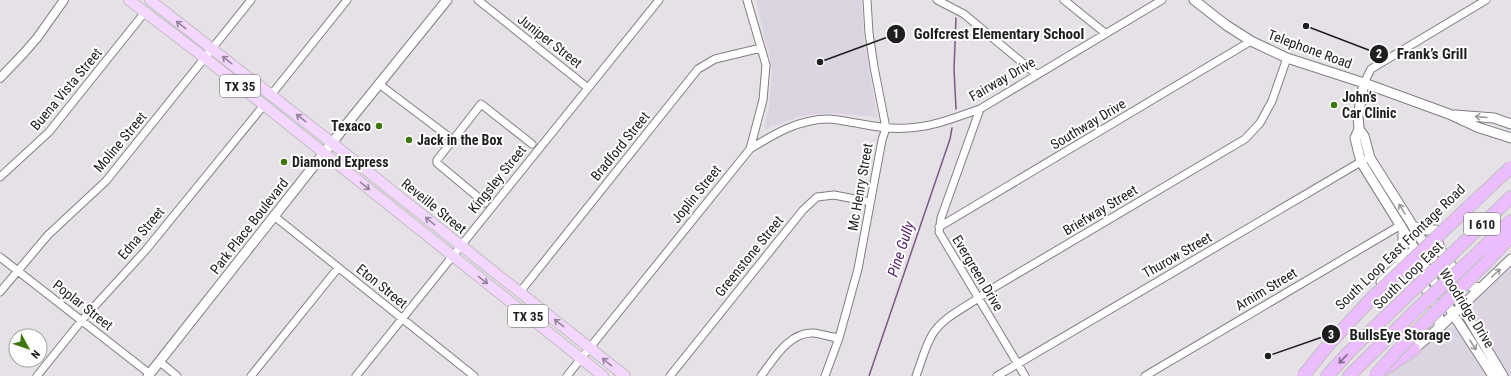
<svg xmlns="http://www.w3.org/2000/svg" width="1511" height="376" viewBox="0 0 1511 376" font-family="'Roboto Condensed',sans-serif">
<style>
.built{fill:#ddd4e1}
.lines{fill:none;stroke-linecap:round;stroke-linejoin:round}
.stream{stroke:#785a84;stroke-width:1.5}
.minor-casing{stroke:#827e84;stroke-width:9}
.tertiary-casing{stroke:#827e84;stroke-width:10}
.secondary-casing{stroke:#827e84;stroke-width:11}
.primary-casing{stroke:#c0c0c0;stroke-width:12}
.motorway-casing{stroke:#c0c0c0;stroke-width:14}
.minor{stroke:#fff;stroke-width:7}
.tertiary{stroke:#fff;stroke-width:8}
.secondary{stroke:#fff;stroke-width:9}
.primary{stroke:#f3d7fe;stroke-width:10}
.motorway{stroke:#ebbcfe;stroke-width:12}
.motorway-bridge-casing{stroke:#c0c0c0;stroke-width:14;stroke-linecap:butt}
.motorway-bridge{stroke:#ebbcfe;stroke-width:12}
.oneway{stroke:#93839a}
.oneway2{stroke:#9a999a}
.oneway3{stroke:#846c8e}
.poi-dot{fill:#3c770e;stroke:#fff;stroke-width:1.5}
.labels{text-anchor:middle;stroke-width:4;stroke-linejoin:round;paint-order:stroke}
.shield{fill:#fff;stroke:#626162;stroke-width:1}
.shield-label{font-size:13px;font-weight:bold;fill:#1e1d1f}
.street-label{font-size:14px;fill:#1e1d1f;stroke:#fff}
.poi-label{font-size:14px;font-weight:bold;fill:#1e1d1f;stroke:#fff;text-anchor:start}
.water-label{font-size:15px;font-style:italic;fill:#562169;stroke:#fff}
.leader{fill:none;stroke:#1e1d1f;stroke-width:1.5}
.callout-dot{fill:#1e1d1f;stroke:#fff;stroke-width:1.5}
.mark-label{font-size:12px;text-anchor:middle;font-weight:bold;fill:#fff}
.callout-label{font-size:15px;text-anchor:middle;font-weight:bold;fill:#1e1d1f;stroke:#fff;stroke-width:4;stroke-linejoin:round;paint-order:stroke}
</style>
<rect width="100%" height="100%" fill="#e6e1e7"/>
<path class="built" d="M756,0H861L865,46L877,117L831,113L814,114L797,117L775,126L774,124L767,130L764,127L769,107L772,68Z
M1511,265V376H1508L1493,353L1467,309L1468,306Z
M1453,327L1458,330L1486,376H1386L1415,354L1443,330Z"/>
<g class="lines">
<path class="stream" d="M956,109L954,69L956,18
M869,376L950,139L952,128"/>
<defs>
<path id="minor" d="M478,0L588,88
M937,0L964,14L1036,74
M1064,0L1105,33
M1364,83L1371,69L1486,0
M379,84L453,140L481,104L532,144
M271,95L347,0
M980,109L941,218L939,232L1025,376
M453,140L437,160V163L485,203
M750,149C774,134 799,119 829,119C835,119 843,121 850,122C869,125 888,130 907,128C933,127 956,117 980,109L1162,0
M0,177L49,132L145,12
M274,216L474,376
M939,227L1251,41
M0,257L150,374
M0,292L48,235L106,181L251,0
M520,292L698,69L715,59L761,48
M160,362L177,376
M37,376L82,320L145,251L264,105
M251,376L338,268
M356,376L659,0
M567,376L750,149L763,100L766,65L747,0
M670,376L803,210L817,197L834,195L870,202
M761,376C774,359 789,332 813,333C822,334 830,337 839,338
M825,376L839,338L858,269L882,140L886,128L874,67L869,33L867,0
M916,376C921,363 925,347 932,335C944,315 970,306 988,291L1245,139L1260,123L1272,101L1287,58
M997,376L1364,160
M1145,376L1401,225"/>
<path id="tertiary" d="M0,78L24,53L37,38L64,0"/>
<path id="secondary" d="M1194,0L1226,25L1251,41L1287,58L1364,83L1449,114L1477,127L1511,138
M1364,83L1358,116L1359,129L1364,136L1370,158L1423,242L1503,376
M1455,115L1494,118L1511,124
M1359,129L1355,138L1361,162L1415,249L1453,314L1493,376
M1413,226L1423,230H1436
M1403,230V251L1399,264L1410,267L1417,275L1437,307L1439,317V328
M1438,232V243L1442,253L1463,281L1470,286L1479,288
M1381,282L1415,249
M1409,353L1439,328L1511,259
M148,376L346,125L447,0"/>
<path id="primary" d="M129,0L205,58L603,376
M150,0L332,143L625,376"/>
<path id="motorway" d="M1454,252L1511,197
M1483,266L1511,236
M1463,267L1511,221
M1383,370L1414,349
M1327,376L1350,351L1411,292
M1349,376L1420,306"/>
</defs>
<use href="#minor" class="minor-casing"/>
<use href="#tertiary" class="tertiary-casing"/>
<use href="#secondary" class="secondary-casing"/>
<use href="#primary" class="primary-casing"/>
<use href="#motorway" class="motorway-casing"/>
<use href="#minor" class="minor"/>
<use href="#tertiary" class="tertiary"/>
<use href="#secondary" class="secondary"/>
<use href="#primary" class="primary"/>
<use href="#motorway" class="motorway"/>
<defs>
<path id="motorway-bridge" d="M1411,292L1454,252
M1420,306L1463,267
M1303,376L1329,344L1371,299L1511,167
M1375,376C1408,337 1446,302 1483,266"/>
</defs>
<use href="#motorway-bridge" class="motorway-bridge-casing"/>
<use href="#motorway-bridge" class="motorway-bridge"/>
</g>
<defs><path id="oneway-shaft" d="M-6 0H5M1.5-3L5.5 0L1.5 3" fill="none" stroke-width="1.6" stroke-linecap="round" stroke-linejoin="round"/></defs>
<g class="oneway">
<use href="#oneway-shaft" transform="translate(181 25) rotate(-142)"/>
<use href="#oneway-shaft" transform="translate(227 60) rotate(-142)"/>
<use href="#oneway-shaft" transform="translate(301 118) rotate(-142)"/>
<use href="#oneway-shaft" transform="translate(365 186) rotate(39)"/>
<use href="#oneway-shaft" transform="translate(430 221) rotate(-141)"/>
<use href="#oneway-shaft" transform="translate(483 280) rotate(38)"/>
<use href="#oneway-shaft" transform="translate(559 323) rotate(-142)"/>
<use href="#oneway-shaft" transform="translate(607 362) rotate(-141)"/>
</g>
<g class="oneway2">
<use href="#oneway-shaft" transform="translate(1481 117) rotate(-175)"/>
<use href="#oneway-shaft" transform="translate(1402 209) rotate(-122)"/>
<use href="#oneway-shaft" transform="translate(1496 273) rotate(-42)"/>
<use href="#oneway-shaft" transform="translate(1473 345) rotate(57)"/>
</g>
<use class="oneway3" href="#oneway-shaft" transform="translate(1343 359) rotate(133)"/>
<g class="poi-dot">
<circle cx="1334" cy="105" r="4"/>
<circle cx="379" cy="126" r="4"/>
<circle cx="409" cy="140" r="4"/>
<circle cx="284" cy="162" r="4"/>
</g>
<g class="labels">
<g class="shield">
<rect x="220" y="75" width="40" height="22" rx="3"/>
<rect x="1464" y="213" width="36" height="22" rx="3"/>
<rect x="508" y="305" width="40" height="22" rx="3"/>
</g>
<g class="shield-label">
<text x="240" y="91">TX 35</text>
<text x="1482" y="229">I 610</text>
<text x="528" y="321">TX 35</text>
</g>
<g class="street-label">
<text transform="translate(550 41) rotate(38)" y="5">Juniper Street</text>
<text transform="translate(1310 49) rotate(20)" y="5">Telephone Road</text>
<text transform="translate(1002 79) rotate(-30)" y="5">Fairway Drive</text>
<text transform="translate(66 89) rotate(-50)" y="5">Buena Vista Street</text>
<text transform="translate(1088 124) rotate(-31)" y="5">Southway Drive</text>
<text transform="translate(120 142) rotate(-50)" y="5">Moline Street</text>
<text transform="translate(620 146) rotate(-51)" y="5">Bradford Street</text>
<text transform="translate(497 179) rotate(-51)" y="5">Kingsley Street</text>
<text transform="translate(860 187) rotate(-80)" y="5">Mc Henry Street</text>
<text transform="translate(696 194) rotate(-51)" y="5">Joplin Street</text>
<text transform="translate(434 206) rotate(39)" y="5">Reveille Street</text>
<text transform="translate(1100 210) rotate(-31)" y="5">Briefway Street</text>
<text transform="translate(249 226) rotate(-52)" y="5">Park Place Boulevard</text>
<text transform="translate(141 233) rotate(-50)" y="5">Edna Street</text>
<text transform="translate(1400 247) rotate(-44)" y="5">South Loop East Frontage Road</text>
<text transform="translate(1177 255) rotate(-30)" y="5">Thurow Street</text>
<text transform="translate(749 256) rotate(-51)" y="5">Greenstone Street</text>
<text transform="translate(978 273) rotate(59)" y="5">Evergreen Drive</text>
<text transform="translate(1408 275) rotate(-44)" y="5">South Loop East</text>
<text transform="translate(382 286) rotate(39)" y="5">Eton Street</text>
<text transform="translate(1266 289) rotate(-31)" y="5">Arnim Street</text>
<text transform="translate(83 305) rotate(38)" y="5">Poplar Street</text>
<text transform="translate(1467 308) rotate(58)" y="5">Woodridge Drive</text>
</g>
<g class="poi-label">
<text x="1342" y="102">John’s<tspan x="1342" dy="16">Car Clinic</tspan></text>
<text x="371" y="131" text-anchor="end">Texaco</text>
<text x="417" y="145">Jack in the Box</text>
<text x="292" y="167">Diamond Express</text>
</g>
<g class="water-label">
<text transform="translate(901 249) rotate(-72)" y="5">Pine Gully</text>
</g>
</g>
<path class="leader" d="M820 62L896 34M1306 26L1379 54M1268 356L1331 334"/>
<g class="callout-dot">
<circle cx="820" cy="62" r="4"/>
<circle cx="1306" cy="26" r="4"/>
<circle cx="1268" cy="356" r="4"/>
<circle cx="896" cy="34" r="10"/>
<circle cx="1379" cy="54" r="10"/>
<circle cx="1331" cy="334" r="10"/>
</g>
<g class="mark-label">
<text x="896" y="38">1</text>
<text x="1379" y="58">2</text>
<text x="1331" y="339">3</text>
</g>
<g class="callout-label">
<text x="999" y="39">Golfcrest Elementary School</text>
<text x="1432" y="59">Frank’s Grill</text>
<text x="1400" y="340">BullsEye Storage</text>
</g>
<g transform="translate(28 348) rotate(130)"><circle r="19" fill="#ffffff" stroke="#a5a5a5"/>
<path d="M0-3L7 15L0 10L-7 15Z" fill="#3c770e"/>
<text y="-6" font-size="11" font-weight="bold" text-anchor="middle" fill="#1e1d1f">N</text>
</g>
</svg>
